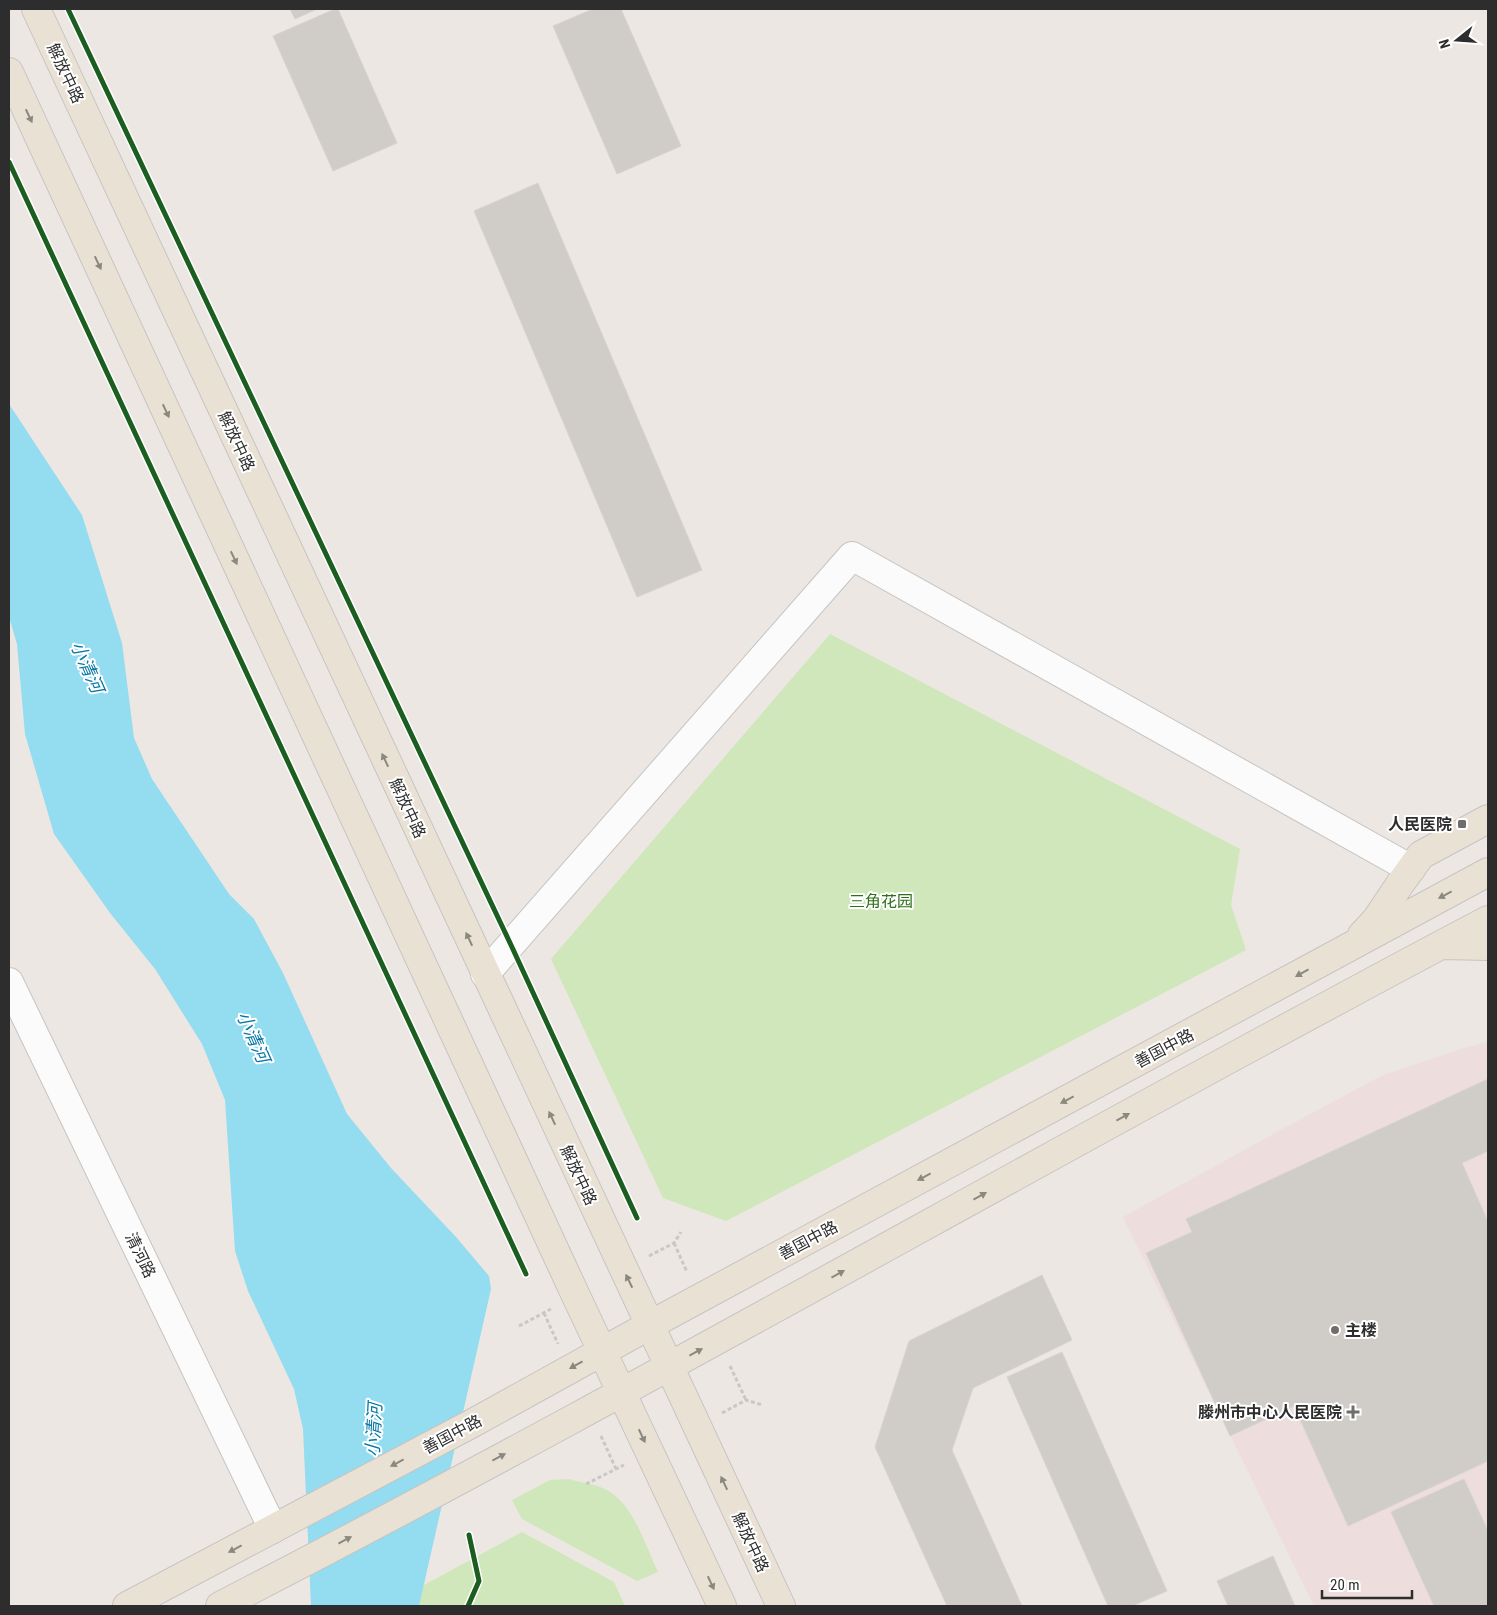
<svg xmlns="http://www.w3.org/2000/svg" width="1497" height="1615" viewBox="0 0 1497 1615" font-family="'Roboto Condensed','Noto Sans SC',sans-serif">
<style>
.medical{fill:#eddddc}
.green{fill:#cfe7ba}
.water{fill:#94dcef}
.building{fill:#d0cdc9;stroke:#d7d3ce}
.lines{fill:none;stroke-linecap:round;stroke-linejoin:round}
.minor-casing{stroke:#c5c4c3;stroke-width:30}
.major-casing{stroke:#c6c4c3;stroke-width:30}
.path{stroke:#c8c8c8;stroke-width:3;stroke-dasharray:4 2.5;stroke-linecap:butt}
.minor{stroke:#fcfbfb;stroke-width:28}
.major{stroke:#e9e2d4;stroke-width:28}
.cycleway-casing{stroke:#fff;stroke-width:8}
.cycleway{stroke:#1b5e20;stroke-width:5}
.oneway{fill:#8b8880}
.poi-dot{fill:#706e6c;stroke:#fff;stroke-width:2}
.labels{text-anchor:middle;stroke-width:4;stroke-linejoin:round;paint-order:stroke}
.street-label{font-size:16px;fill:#2d2d2d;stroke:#fff}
.poi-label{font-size:16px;font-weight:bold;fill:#2d2d2d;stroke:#fff;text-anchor:end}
.park-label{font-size:16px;fill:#2e6f17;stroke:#fff}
.water-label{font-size:18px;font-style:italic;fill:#0778a6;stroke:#fff}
</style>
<rect width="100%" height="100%" fill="#ece7e2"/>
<path class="medical" d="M1488,1042V1606H1314L1123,1217L1277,1132L1381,1076L1464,1048Z"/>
<path class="green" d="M830,634L1240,849L1231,905L1246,950L726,1221L663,1198L551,959Z
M569,1479C581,1483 596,1484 607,1490C634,1505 645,1545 658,1572L637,1581L522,1519L512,1500L550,1480Z
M522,1532L614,1582L625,1606H418L424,1585Z"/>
<path class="water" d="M9,404L82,515L122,643L134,738L152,779L229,894L254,919L283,973L347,1114L391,1168L456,1237L489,1276L491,1289L419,1606H311L303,1429L294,1389L248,1291L235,1251L225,1100L202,1044L155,969L110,913L54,834L25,734L17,644L9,617Z"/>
<path class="building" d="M290,9H317L295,19Z
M335,9H338L397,143L333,171L273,36Z
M593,9H621L681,146L617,174L553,26Z
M538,183L702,570L637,597L474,211Z
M1488,1079V1151L1462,1163L1488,1222V1461L1348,1526L1294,1406L1230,1436L1146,1253L1192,1232L1186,1219Z
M1042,1275L1072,1340L973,1388L952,1450L1022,1606H947L875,1447L909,1341Z
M1062,1352L1167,1591L1132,1606H1108L1007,1377Z
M1464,1479L1488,1531V1606H1434L1391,1512Z
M1273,1556L1295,1606H1228L1217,1581Z"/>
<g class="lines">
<defs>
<path id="minor" d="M485,974L852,556L1411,869
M9,982L273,1529"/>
<path id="major" d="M36,9C284,542 533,1074 781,1606
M9,72L576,1296L722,1606
M1362,935L1376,920L1400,884L1421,855L1488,819
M1444,945L1488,946
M127,1606L471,1424L650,1325L1488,872
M220,1606C647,1386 1063,1144 1488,920"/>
</defs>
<use href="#minor" class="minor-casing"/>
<use href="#major" class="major-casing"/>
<path class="path" d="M674,1243L687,1272
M649,1256L674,1243L681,1232
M544,1313L558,1344
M519,1326L551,1309
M730,1366L746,1400
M722,1413L746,1400L762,1405
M601,1436L616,1469
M586,1484L624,1465"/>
<use href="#minor" class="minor"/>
<use href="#major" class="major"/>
<defs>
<path id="cycleway" d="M68,9L511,945L637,1218
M9,162L526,1274
M468,1606L479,1581L469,1535"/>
</defs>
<use href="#cycleway" class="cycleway-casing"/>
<use href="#cycleway" class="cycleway"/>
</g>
<defs><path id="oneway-solid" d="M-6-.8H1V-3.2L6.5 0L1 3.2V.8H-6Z" transform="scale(1.25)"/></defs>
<g class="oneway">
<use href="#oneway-solid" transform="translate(29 116) rotate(65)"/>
<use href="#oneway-solid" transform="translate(98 263) rotate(65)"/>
<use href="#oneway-solid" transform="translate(166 411) rotate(65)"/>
<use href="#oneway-solid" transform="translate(234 558) rotate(65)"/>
<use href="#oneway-solid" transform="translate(385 760) rotate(-115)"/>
<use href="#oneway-solid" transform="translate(1445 895) rotate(152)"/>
<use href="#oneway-solid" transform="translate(469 939) rotate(-115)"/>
<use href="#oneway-solid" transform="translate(1302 973) rotate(151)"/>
<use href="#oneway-solid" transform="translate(1067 1100) rotate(152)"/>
<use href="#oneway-solid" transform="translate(1123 1117) rotate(-29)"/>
<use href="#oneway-solid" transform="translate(552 1118) rotate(-115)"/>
<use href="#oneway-solid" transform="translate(924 1177) rotate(152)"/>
<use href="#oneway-solid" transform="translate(980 1196) rotate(-29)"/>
<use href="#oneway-solid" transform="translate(838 1274) rotate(-29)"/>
<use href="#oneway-solid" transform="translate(629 1281) rotate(-116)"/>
<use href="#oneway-solid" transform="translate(696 1352) rotate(-28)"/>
<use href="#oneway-solid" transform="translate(576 1365) rotate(151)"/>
<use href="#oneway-solid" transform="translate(642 1436) rotate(65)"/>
<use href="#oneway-solid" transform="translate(499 1457) rotate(-28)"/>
<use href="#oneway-solid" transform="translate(397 1463) rotate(152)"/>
<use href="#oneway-solid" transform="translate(724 1483) rotate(-115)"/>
<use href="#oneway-solid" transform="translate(345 1540) rotate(-28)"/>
<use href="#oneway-solid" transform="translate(235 1549) rotate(152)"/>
<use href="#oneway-solid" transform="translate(711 1583) rotate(65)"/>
</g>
<g class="poi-dot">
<rect x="1457" y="819" width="10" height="10" rx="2.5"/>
<circle cx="1335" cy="1330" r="5"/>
<path d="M1350.5 1404.5h5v5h5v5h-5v5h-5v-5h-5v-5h5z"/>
</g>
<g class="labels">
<g class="street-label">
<text transform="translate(66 73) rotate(65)" y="6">解放中路</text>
<text transform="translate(237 441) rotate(65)" y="6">解放中路</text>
<text transform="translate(408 808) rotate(65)" y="6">解放中路</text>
<text transform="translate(1164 1048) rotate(-28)" y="6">善国中路</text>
<text transform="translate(579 1175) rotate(65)" y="6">解放中路</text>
<text transform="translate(808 1240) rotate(-28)" y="6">善国中路</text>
<text transform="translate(141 1255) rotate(64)" y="6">清河路</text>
<text transform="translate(452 1434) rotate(-28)" y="6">善国中路</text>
<text transform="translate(751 1542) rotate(65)" y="6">解放中路</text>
</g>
<g class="poi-label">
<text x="1452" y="830">人民医院</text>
<text x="1345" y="1336" text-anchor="start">主楼</text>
<text x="1342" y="1418">滕州市中心人民医院</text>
</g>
<g class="park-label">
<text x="881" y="907">三角花园</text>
</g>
<g class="water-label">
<text transform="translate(87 667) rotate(66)" y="6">小清河</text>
<text transform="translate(253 1037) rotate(66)" y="6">小清河</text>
<text transform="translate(374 1430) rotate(-87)" y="6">小清河</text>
</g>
</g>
<rect width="1497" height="1615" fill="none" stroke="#2d2d2d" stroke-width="20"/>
<g transform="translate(1457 40) rotate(253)" stroke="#ffffff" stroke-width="4" paint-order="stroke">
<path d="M0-4L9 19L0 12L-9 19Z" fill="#2d2d2d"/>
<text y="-8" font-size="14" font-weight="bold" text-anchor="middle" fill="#2d2d2d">N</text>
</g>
<path d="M1322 1590v8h90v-8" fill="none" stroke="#2d2d2d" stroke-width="2.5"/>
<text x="1330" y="1590" font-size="15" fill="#2d2d2d" stroke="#ffffff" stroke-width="4" paint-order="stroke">20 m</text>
</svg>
